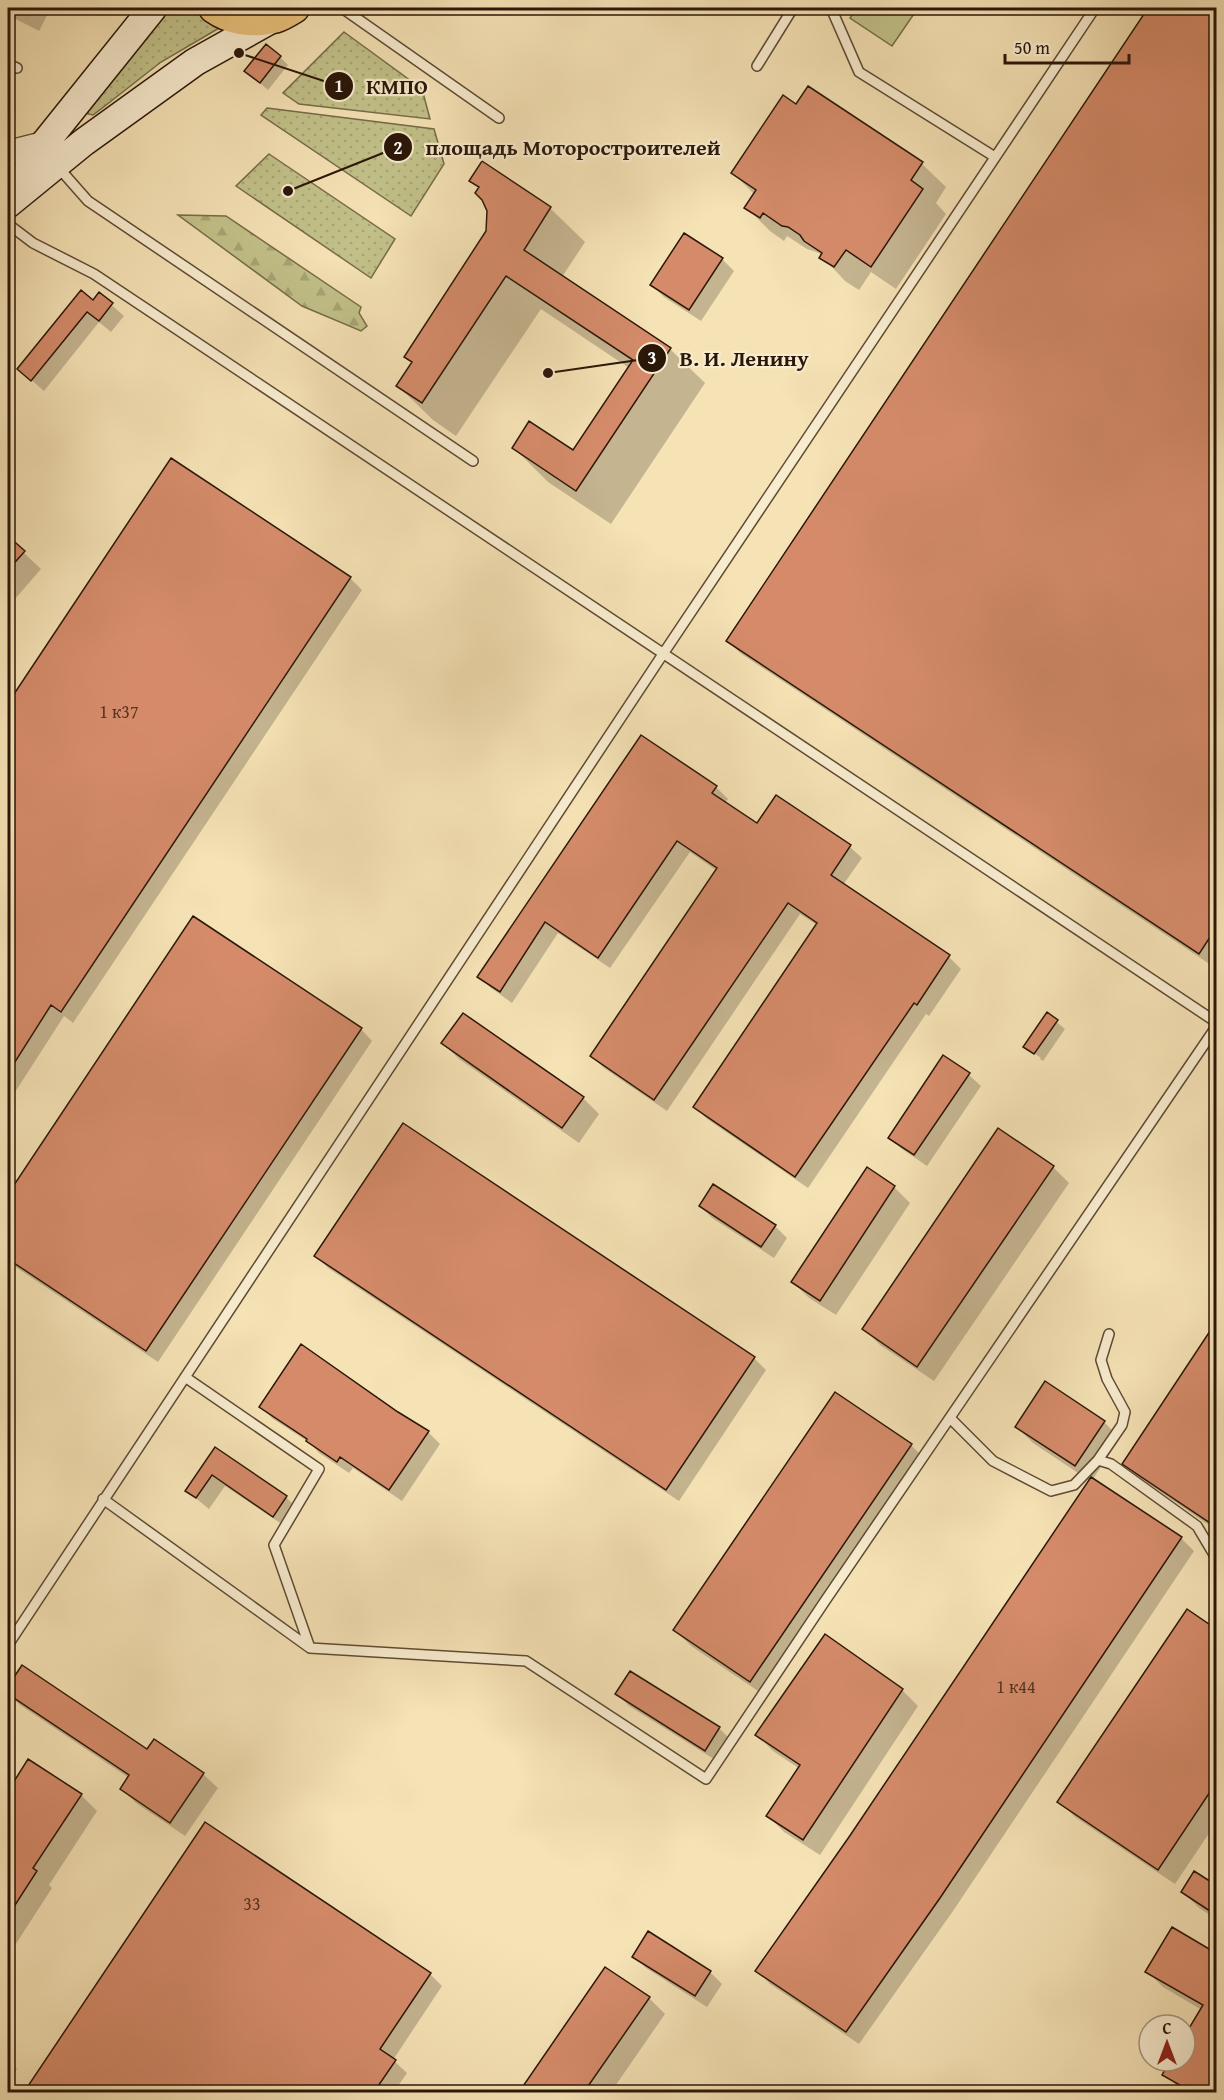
<svg xmlns="http://www.w3.org/2000/svg" width="1224" height="2100" viewBox="0 0 1224 2100" font-family="'Gentium Book Plus',serif">
<style>
.grass{fill:url(#grass-dots);stroke:#766c48;stroke-width:1.5}
.forest{fill:url(#forest-firs);stroke:#766c48;stroke-width:1.5}
.garden{fill:#c2c189;stroke:#766c48;stroke-width:1.5}
.shadow{fill:#0003}
.building{fill:#d58b6a;stroke:#2b1708;stroke-width:1.5}
.lines{fill:none;stroke-linecap:round;stroke-linejoin:round}
.service-casing{stroke:#5e4a33;stroke-width:12}
.tertiary-casing{stroke:#5e4a33;stroke-width:27}
.secondary-casing{stroke:#2b1708;stroke-width:30}
.primary-casing{stroke:#2b1708;stroke-width:33}
.service{stroke:#f8eccf;stroke-width:9}
.tertiary{stroke:#f8eccf;stroke-width:24}
.secondary{stroke:#f8eccf;stroke-width:27}
.primary{stroke:#eac17a;stroke-width:30}
.labels{text-anchor:middle;stroke-width:4.5;stroke-linejoin:round;paint-order:stroke}
.number-label{font-size:18px;fill:#563420}
.leader{fill:none;stroke:#2b1708;stroke-width:2}
.callout-dot{fill:#2b1708;stroke:#f8eccf;stroke-width:2}
.mark-label{font-size:18px;text-anchor:middle;font-weight:bold;fill:#fff}
.callout-label{font-size:22px;text-anchor:middle;font-weight:bold;fill:#2b1708;stroke:#f8eccf;stroke-width:4.5;stroke-linejoin:round;paint-order:stroke}
</style>
<defs>
<pattern id="grass-dots" width="8" height="8" patternUnits="userSpaceOnUse" patternTransform="scale(1.5)"><rect width="8" height="8" fill="#c2c189"/><path d="M2 2h.1M6 6h.1" fill="none" stroke="#a7a575" stroke-width="1.8" stroke-linecap="round"/></pattern>
<pattern id="forest-firs" width="22" height="20" patternUnits="userSpaceOnUse" patternTransform="scale(1.5)"><rect width="22" height="20" fill="#c2c189"/><path d="M5 1l3.5 6h-7zM16 11l3.5 6h-7z" fill="#a7a575"/></pattern>
</defs>
<rect width="100%" height="100%" fill="#f5e2b5"/>
<filter id="stains"><feTurbulence type="fractalNoise" baseFrequency=".00333" numOctaves="4"/><feColorMatrix values="0 0 0 0 .2 0 0 0 0 .09 0 0 0 0 .02 0 0 0 .5 -.17"/></filter>
<radialGradient id="worn" r=".72"><stop offset=".6" stop-color="#630" stop-opacity="0"/><stop offset="1" stop-color="#630" stop-opacity=".3"/></radialGradient>
<path class="grass" d="M169,8H194L204,14L226,24L161,62L101,109L93,115L88,114L89,106Z
M344,32L422,89L430,119L299,104L283,93Z
M267,108L434,129L444,164L411,216L261,115Z
M269,154L395,239L371,278L236,186Z"/>
<path class="forest" d="M178,215L226,216L361,307L359,313L367,326L361,331L302,306Z"/>
<path class="garden" d="M857,8H918L892,46L850,18Z"/>
<path class="shadow" d="M8,8H51L39,31L8,15Z
M1150,8H1216V957L1211,965L740,653L728,641Z
M280,57L288,65L268,90L246,71Z
M808,88L922,164L946,187L936,203L946,214L896,289L871,272L859,290L845,281L819,253L807,249L787,236L784,241L770,231L746,207L755,195L733,173L796,106Z
M8,122L14,128L8,140Z
M482,163L550,208L585,242L562,277L670,349L705,383L611,524L548,482L514,448L573,452L629,368L541,309L456,436L433,420L398,386L413,364L406,356L488,231L489,211L480,189L471,180Z
M722,259L734,271L701,321L664,297L652,285Z
M99,294L124,316L111,332L99,322L44,391L19,369Z
M8,347L15,354L8,363Z
M171,460L350,578L362,590L73,1023L64,1016L8,1103V705Z
M8,538L41,569L8,607Z
M642,737L716,787L728,799L725,803L758,825L850,847L862,858L843,885L949,957L961,969L929,1016L926,1014L808,1188L707,1119L695,1107L817,925L800,914L667,1111L604,1068L592,1056L717,871L690,852L610,968L558,933L512,1003L491,988L479,976Z
M193,918L361,1029L372,1041L158,1362L8,1262V1196Z
M1047,1014L1065,1029L1043,1061L1040,1059L1041,1058L1031,1051V1053L1025,1047Z
M443,1043L583,1098L599,1114L579,1143L459,1059Z
M944,1057L969,1075L981,1086L927,1166L902,1149L890,1138Z
M1053,1167L1069,1183L934,1381L880,1345L864,1329Z
M894,1187L910,1203L836,1315L809,1298L793,1282Z
M701,1206L775,1226L787,1238L774,1258L712,1218Z
M316,1256L754,1358L766,1370L679,1501L328,1268Z
M1216,1325V1530L1136,1475L1124,1464Z
M836,1394L911,1445L927,1461L767,1697L691,1646L675,1630Z
M261,1407L397,1413L428,1432L440,1444L402,1501L353,1468L349,1473L319,1453L310,1443L273,1419Z
M1104,1422L1120,1438L1093,1479L1181,1538L1194,1551L953,1911L859,2044L770,1984L757,1971L850,1838L1090,1481L1033,1443L1017,1427Z
M215,1449L286,1497L298,1509L286,1527L225,1486L209,1509L187,1491Z
M1188,1611L1216,1631V1823L1175,1884L1075,1817L1059,1801Z
M22,1667L148,1751L155,1741L203,1774L218,1788L185,1836L136,1803L122,1789L129,1778L20,1705L8,1693V1688Z
M902,1690L918,1706L820,1855L784,1832L768,1816L800,1769L773,1751L757,1735Z
M617,1694L719,1728L731,1740L717,1761L629,1706Z
M29,1761L81,1795L97,1811L49,1885L52,1888L12,1950L8,1948V1793Z
M8,1764L14,1771L8,1782Z
M1195,1873L1216,1886V1919L1199,1908L1183,1892Z
M1172,1929L1216,1955V2092H1184L1164,2074L1172,2061H1185V2038L1202,2010L1163,1987L1147,1971Z
M634,1956L710,1972L722,1984L707,2007L646,1968Z
M605,1969L649,1998L665,2014L611,2092H521Z
M430,1974L442,1986L393,2060L407,2073L394,2092H30L27,2090Z
M8,2059L17,2069L8,2082Z"/>
<path class="building" d="M1148,8H1216V928L1199,954L726,641Z
M266,44L281,56L260,83L244,71Z
M808,86L923,162L911,180L923,189L871,267L846,250L834,267L819,258L822,253L804,241L800,235L788,227L782,226L763,213L760,218L744,208L756,190L731,173L783,95L796,104Z
M482,161L551,207L524,250L671,348L576,491L512,448L529,421L573,450L633,360L506,276L422,403L396,386L412,362L404,357L486,231L487,211L482,200L475,193L479,187L469,181Z
M684,233L723,258L689,310L650,285Z
M81,290L93,300L99,292L113,303L99,321L87,312L31,381L17,369Z
M171,458L351,577L61,1012L51,1005L8,1073V703Z
M8,536L25,551L8,570Z
M641,735L717,786L712,793L757,823L776,795L851,845L831,875L950,955L917,1005L914,1003L795,1177L693,1107L817,923L788,903L654,1100L590,1056L717,868L677,841L598,958L545,922L500,992L477,977Z
M193,916L362,1028L146,1351L8,1259V1194Z
M1047,1012L1058,1020L1034,1054L1023,1047Z
M463,1013L584,1097L562,1128L441,1043Z
M943,1055L970,1073L914,1155L888,1138Z
M403,1123L755,1357L666,1490L314,1256Z
M998,1128L1054,1166L917,1367L862,1329Z
M867,1167L895,1186L820,1301L791,1282Z
M713,1184L776,1225L761,1247L699,1206Z
M1216,1322V1527L1122,1464Z
M301,1344L398,1412L429,1431L389,1490L340,1457L337,1462L306,1441L307,1439L259,1407Z
M1045,1381L1105,1421L1075,1466L1015,1427Z
M835,1392L912,1444L750,1682L673,1630Z
M215,1447L287,1496L273,1517L212,1475L196,1498L185,1491Z
M1091,1477L1182,1537L940,1898L846,2032L755,1971L849,1837Z
M1187,1609L1216,1629V1783L1158,1870L1057,1802Z
M825,1634L903,1689L803,1840L766,1816L800,1765L755,1735Z
M22,1665L147,1749L154,1739L204,1773L170,1823L120,1789L129,1775L8,1694V1686Z
M630,1671L720,1727L705,1751L615,1694Z
M28,1759L82,1794L33,1868L37,1871L8,1916V1791Z
M205,1822L431,1973L380,2049L396,2060L374,2092H24Z
M1194,1871L1216,1885V1915L1181,1892Z
M1172,1927L1216,1953V2084L1212,2092H1192L1162,2075L1170,2061H1185V2035L1203,2005L1145,1972Z
M648,1931L711,1971L695,1996L632,1957Z
M605,1967L650,1997L584,2092H519Z"/>
<g class="lines">
<defs>
<path id="service" d="M342,8L499,118
M831,8L859,72L995,157
M8,64L17,68
M757,66L793,8
M58,167L88,201L473,461
M8,224L33,243L94,274L1216,1022
M185,1377L319,1469L274,1545L310,1648
M950,1418L993,1461L1051,1491L1074,1485L1098,1460L1111,1464L1197,1526L1216,1558
M1098,1460L1122,1425L1125,1412L1107,1379L1101,1360L1109,1334
M103,1499L310,1648L526,1661L706,1779L825,1601L1216,1027
M8,1645L663,654L1095,8"/>
<path id="tertiary" d="M8,153L44,144"/>
<path id="secondary" d="M15,190L44,144L153,8
M8,204L84,142L195,62L274,18"/>
<path id="primary" d="M214,8C231,20 253,23 273,18C280,17 288,11 294,8"/>
</defs>
<use href="#service" class="service-casing"/>
<use href="#tertiary" class="tertiary-casing"/>
<use href="#secondary" class="secondary-casing"/>
<use href="#primary" class="primary-casing"/>
<use href="#service" class="service"/>
<use href="#tertiary" class="tertiary"/>
<use href="#secondary" class="secondary"/>
<use href="#primary" class="primary"/>
</g>
<g class="labels">
<g class="number-label">
<text x="119" y="718">1 к37</text>
<text x="1016" y="1693">1 к44</text>
<text x="252" y="1910">33</text>
</g>
</g>
<path class="leader" d="M239 53L339 86M288 191L398 147M548 373L652 358"/>
<g class="callout-dot">
<circle cx="239" cy="53" r="6"/>
<circle cx="288" cy="191" r="6"/>
<circle cx="548" cy="373" r="6"/>
<circle cx="339" cy="86" r="15"/>
<circle cx="398" cy="147" r="15"/>
<circle cx="652" cy="358" r="15"/>
</g>
<g class="mark-label">
<text x="339" y="92">1</text>
<text x="398" y="154">2</text>
<text x="652" y="364">3</text>
</g>
<g class="callout-label">
<text x="397" y="94">КМПО</text>
<text x="573" y="155">площадь Моторостроителей</text>
<text x="744" y="366">В. И. Ленину</text>
</g>
<rect width="1224" height="2100" fill="none" stroke="#f5e2b5" stroke-width="30"/>
<rect x="9" y="9" width="1206" height="2082" fill="none" stroke="#2b1708" stroke-width="3"/>
<rect x="15" y="15" width="1194" height="2070" fill="none" stroke="#2b1708" stroke-width="1.5"/>
<g transform="translate(1167 2043)"><circle r="28" fill="#f8eccf" stroke="#a6977f" stroke-width="1.5"/>
<path d="M0-4.5L10 22L0 15L-10 22Z" fill="#8f2418"/>
<text y="-9" font-size="16" font-weight="bold" text-anchor="middle" fill="#2b1708">С</text>
</g>
<path d="M1005 54v9h124v-9" fill="none" stroke="#2b1708" stroke-width="3"/>
<text x="1014" y="54" font-size="18" fill="#2b1708" stroke="#f8eccf" stroke-width="4.5" paint-order="stroke">50 m</text>
<rect width="100%" height="100%" filter="url(#stains)"/>
<rect width="100%" height="100%" fill="url(#worn)"/>
</svg>
